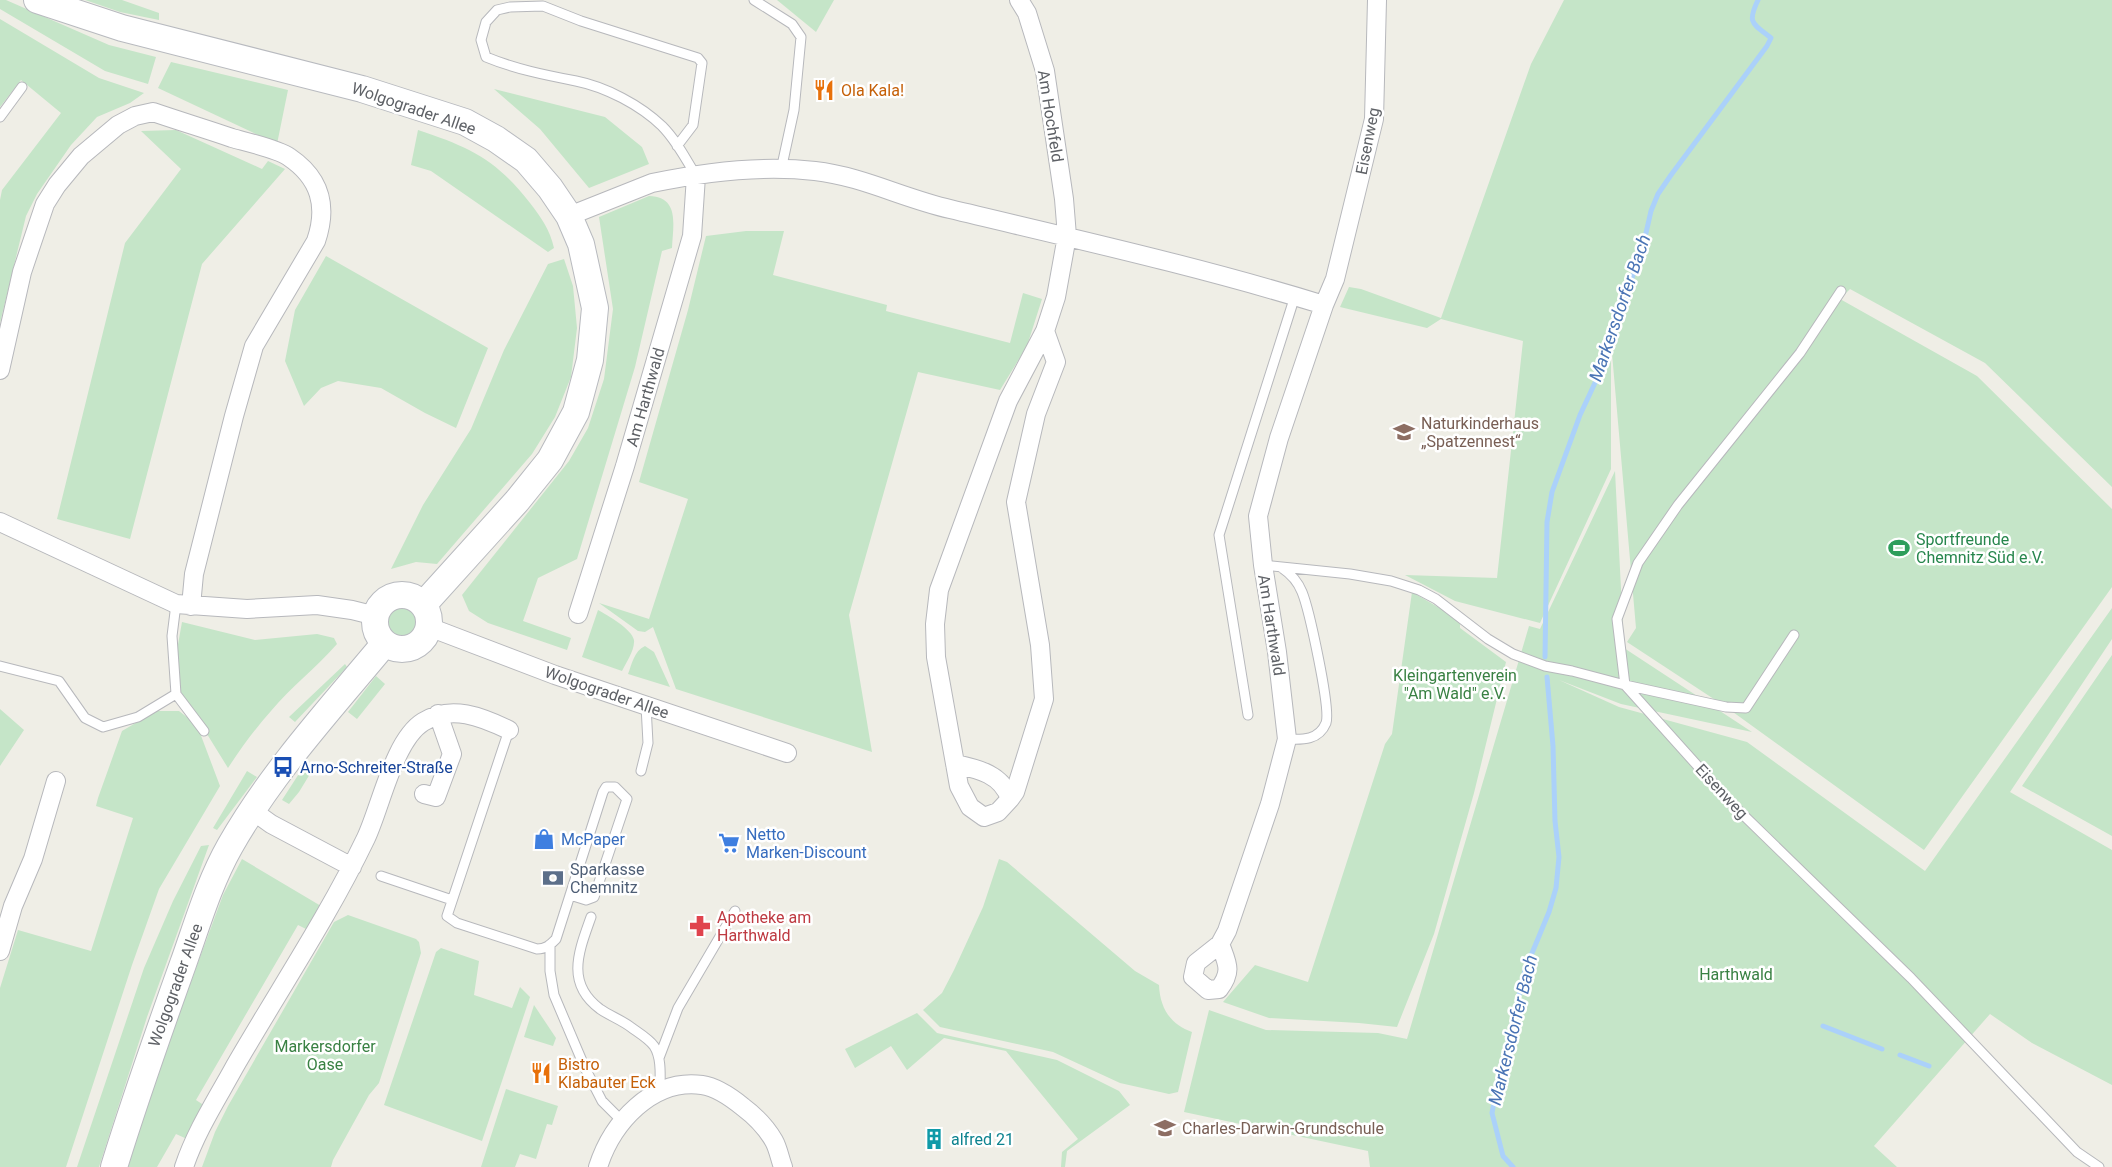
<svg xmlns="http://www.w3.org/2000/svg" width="2112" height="1167" viewBox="0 0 2112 1167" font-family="Roboto,sans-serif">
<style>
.green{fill:#c5e5c8}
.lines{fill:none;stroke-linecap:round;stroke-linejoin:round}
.stream{stroke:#abd1fa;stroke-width:5}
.service-casing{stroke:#b7b8bc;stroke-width:11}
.minor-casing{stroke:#b7b8bc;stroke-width:20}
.secondary-casing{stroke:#b8babf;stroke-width:28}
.service{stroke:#fff;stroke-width:9}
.minor{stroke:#fff;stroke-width:18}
.secondary{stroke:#fff;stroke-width:26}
.labels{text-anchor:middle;stroke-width:5;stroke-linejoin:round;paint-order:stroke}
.food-label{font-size:16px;fill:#c56008;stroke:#fff;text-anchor:start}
.street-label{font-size:16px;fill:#5e6166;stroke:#fff}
.education-label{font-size:16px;fill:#785e54;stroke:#fff;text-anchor:start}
.leisure-label{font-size:16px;fill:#27864d;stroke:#fff;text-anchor:start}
.park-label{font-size:16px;fill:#398143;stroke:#fff}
.transit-label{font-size:16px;fill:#164399;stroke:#fff;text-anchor:start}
.shop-label{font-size:16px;fill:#366cbe;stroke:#fff;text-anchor:start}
.service-label{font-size:16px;fill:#4e5e75;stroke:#fff;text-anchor:start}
.health-label{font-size:16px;fill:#be3a42;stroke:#fff;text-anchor:start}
.culture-label{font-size:16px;fill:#0d838f;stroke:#fff;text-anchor:start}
.water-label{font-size:18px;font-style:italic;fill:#4b75b5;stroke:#fff}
</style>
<rect width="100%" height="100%" fill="#efeee6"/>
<path class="green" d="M0,0H6L109,45L156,57L148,84L105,71L0,9Z
M85,0H122L159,13V20L120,12Z
M777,0H834L816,32Z
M1564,0H2112V487L1985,363L1850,289L1840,299L1977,376L2112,509V587L1924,850L1726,707L1627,642L1636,628L1611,342V469L1540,623L1455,601L1405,575L1497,578L1523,341L1441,319L1427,328L1340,307L1349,287L1361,289L1441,318L1531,64Z
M0,19L99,78L144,93L130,103L97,117L71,145L37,194L26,216L0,323V200L2,190L61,113L21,80L0,107Z
M171,62L288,90L277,144L158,88Z
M494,89L605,117L642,147L649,164L589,188L540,129Z
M176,130L262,169L268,161L285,169L202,264L130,539L57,519L125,243L181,169L141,131Z
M418,130C469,147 496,159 530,203C541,217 550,230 554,248L548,252L431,171L411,165Z
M649,196C680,197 673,225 672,248L662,251L635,367L577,559L538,578L523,621L571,638L567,650L488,623L469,611L462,595L569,461L588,428L604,379L613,309L599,217Z
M746,231H784L773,275L887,305L886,311L1010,343L1023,293L1042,299L1027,346L1000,390L918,372L849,615L872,752L676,689L653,627L645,632L638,631L599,603L649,619L688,499L639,482L688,310L706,236Z
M326,256L488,348L456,428L425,413L381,388L338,381L321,388L304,406L285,361L295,310Z
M564,259L573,286L577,328L571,377L555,417L532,454L437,564L416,562L391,569L423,505L471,429L504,350L548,264Z
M1615,471L1624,648L1752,732L1621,704L1559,680L1619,707L1747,742L1925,871L2112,608V639L2010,792L2112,850V1085L2032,1043L1990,1014L1874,1146L1897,1167H1370L1368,1151L1184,1112L1209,1010L1266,1030L1378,1033L1407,1039L1529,626L1540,629Z
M1412,592L1460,620V628L1506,662L1474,793L1434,934L1397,1027L1359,1023L1269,1018L1223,1002L1255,965L1308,982L1385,744L1392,734Z
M381 622a21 21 0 1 1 42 0a21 21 0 1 1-42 0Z
M598,610C607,615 632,629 634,640C635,650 626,663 622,671L582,657Z
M182,622L255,640L317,634L334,638L337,644C316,668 291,687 271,711C255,729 241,748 228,768L181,692L177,650Z
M645,646L654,652L670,687L628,674C632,664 634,651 645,646Z
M2112,655V836L2022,786Z
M345,664L347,667L295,722L289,717Z
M376,676L385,684L357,719L348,712Z
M0,709L24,730L0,766Z
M156,711H179L197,725L220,786L159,889L132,965L66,1167H0V988L18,930L91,951L133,818L96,806L98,798L122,731Z
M302,769L310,774L299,792L289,804L282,800Z
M247,771L257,777L217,830L213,828Z
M209,845L147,1017L99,1167H77L144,968L173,901L201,846Z
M242,859L321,906L306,929L298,925L196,1100L205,1106L187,1139L176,1134L157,1167H128L154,1082L223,895Z
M999,859L1007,862L1135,971L1159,985C1160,1008 1170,1024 1192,1032L1178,1092L1169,1094L1120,1083L1053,1052L940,1027L923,1010L942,993L954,970L983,907Z
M348,915L416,939L419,942L421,953L379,1083L369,1095L333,1160L331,1167H202L215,1132L228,1106L334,922Z
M441,948L479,961L474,995L512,1008L520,987L530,997L482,1141L384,1105L436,952Z
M534,1005L556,1038L553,1046L524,1037Z
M917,1013L937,1033L1057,1060L1119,1091L1130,1105L1067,1151L1065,1167H1061L1062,1152L1078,1139L1006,1051L944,1038L907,1070L891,1046L855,1068L845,1049Z
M506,1089L558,1106L552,1125L547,1124L536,1159L520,1154L515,1167H481Z"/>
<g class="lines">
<path class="stream" d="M1545,657L1547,522L1552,492L1580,415L1608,355L1646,233L1651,211L1658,194L1671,175L1767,46L1771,38C1752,23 1747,23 1758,0
M1823,1026L1882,1049
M1900,1055L1929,1066
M1513,1167L1503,1156L1492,1113L1501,1065L1505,1054L1525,970L1549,912L1556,888L1559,857L1555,821L1553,746L1547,677"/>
<defs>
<path id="service" d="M754,0L792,24L801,37L794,110L781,170
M0,117L22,87
M677,146L693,125L702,63L698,58L581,21L543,6L510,7L497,10L486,22L481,40L486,57C515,69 545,75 576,81C606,87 640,105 662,126C676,140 686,159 696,176
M1263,565L1350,574L1391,581L1419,590L1436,599L1488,639L1513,654L1545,666L1572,671L1625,685L1730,802L1911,978L2077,1152L2099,1167
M1282,568C1291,574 1298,582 1302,592C1309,609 1331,709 1326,723C1319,740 1303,740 1287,739
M176,604L172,636L176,694L204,731
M1794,635L1746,708L1726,707L1625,685L1617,619L1638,563L1678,505L1800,353L1841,291
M0,666L59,681L85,718L103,727L138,717L176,694
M1248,715L1219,535L1295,296
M509,730L447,916L457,923L537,949C546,949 550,945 556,939L603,792L606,787H615L627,799L594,897L586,900L570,895
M641,771L648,743L646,706
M381,876L452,900
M591,917C579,951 565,983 600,1009C610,1016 622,1020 632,1028C639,1033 649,1039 654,1046C662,1058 660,1077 660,1091
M550,945V971L554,995L585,1068L602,1101L622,1121
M659,1058L678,1008L735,911"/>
<path id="minor" d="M569,216L652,183C704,172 762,165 815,171C861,176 905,199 950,209C1075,239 1201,267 1324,305
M0,370L22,272L45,204L57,185L81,156L118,125L135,116L153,112C179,121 206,129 232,138C246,142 278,149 289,157C320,178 328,206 316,241L254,346L234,416L194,574L191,606
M0,522L176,604L247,609L317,605L352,610L376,616
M578,614L625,466L692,236L696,176
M429,627L555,675L787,753
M955,764C978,769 1002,774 1010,799L998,812L984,817L970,807L959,786L936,657L935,624L939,590L1008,401L1045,331L1056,297L1067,236L1064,199L1045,71L1027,13L1019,0
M424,794L436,797L452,754L438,714
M1010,799L1015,792L1044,699L1040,645L1016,502L1036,414L1056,362L1045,331
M253,811L271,824L352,867
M1220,944C1227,963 1233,971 1219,989L1208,990L1193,977L1196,963L1220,944L1227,931L1270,804L1287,739L1277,652L1263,565L1258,516L1279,438L1324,305L1335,279L1374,119L1377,0
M0,951L13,906L33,859L56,781
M184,1167C196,1131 217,1099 235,1066C279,990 328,917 366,838C381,806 394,740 423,722C451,704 482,717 509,730
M598,1167C612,1123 652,1078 702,1085C716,1087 732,1098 743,1107C755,1116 766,1127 774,1141C778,1148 780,1159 783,1167"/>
<path id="secondary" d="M37,0L122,28L362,89L465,122L496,139L526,160L550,188L569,216L581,244L595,308L590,360L576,412L550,460L517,501L423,605
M375 622a27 27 0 1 1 54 0a27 27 0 1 1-54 0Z
M114,1167C135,1099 159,1031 183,964C197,925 209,883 230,846C272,772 331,708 385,643"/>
</defs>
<use href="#service" class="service-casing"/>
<use href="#minor" class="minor-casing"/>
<use href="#secondary" class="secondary-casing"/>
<use href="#service" class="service"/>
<use href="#minor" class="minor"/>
<use href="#secondary" class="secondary"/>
</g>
<defs>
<symbol id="restaurant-bare" viewBox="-9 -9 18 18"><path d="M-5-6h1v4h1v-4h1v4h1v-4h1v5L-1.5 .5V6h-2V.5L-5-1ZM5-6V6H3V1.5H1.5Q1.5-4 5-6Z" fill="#e8710a" stroke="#fff" stroke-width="2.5" paint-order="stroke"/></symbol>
<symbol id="school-bare" viewBox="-9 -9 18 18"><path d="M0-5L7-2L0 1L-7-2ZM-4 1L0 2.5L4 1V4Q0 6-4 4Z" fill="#8d6e63" stroke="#fff" stroke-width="2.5" paint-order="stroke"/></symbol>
<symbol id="stadium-bare" viewBox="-9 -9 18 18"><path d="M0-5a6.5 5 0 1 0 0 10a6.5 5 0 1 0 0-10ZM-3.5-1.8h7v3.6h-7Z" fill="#2e9e5b" stroke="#fff" stroke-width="2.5" paint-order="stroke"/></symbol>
<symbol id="bus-bare" viewBox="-9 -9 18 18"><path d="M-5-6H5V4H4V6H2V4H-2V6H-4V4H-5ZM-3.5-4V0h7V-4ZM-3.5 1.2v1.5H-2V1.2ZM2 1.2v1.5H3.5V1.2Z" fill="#1a4fb4" stroke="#fff" stroke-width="2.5" paint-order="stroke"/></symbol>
<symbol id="shop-bare" viewBox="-9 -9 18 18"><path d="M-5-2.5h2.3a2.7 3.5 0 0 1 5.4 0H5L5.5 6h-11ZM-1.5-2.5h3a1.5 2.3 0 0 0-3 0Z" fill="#3f7fe0" stroke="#fff" stroke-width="2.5" paint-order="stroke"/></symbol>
<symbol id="supermarket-bare" viewBox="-9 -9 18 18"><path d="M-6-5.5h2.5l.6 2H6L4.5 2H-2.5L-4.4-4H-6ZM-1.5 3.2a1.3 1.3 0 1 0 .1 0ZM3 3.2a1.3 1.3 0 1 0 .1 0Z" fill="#3f7fe0" stroke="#fff" stroke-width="2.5" paint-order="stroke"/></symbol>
<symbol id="bank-bare" viewBox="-9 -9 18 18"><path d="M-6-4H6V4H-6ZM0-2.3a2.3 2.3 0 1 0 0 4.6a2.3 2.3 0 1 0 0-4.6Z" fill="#5c6f8a" stroke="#fff" stroke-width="2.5" paint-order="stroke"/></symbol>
<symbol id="pharmacy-bare" viewBox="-9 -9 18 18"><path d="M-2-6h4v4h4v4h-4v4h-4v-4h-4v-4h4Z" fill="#e0444e" stroke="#fff" stroke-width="2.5" paint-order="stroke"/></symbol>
<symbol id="building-bare" viewBox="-9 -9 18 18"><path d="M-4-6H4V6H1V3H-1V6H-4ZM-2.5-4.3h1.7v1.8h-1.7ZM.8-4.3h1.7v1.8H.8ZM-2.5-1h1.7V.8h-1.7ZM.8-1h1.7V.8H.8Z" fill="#0f9aa8" stroke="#fff" stroke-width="2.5" paint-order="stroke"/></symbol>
</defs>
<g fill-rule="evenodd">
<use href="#restaurant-bare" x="809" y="75" width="30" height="30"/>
<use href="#school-bare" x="1389" y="417" width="30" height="30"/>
<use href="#stadium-bare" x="1884" y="533" width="30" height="30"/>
<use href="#bus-bare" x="268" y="752" width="30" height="30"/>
<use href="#shop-bare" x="529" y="824" width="30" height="30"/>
<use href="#supermarket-bare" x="714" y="828" width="30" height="30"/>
<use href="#bank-bare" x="538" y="863" width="30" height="30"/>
<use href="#pharmacy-bare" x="685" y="911" width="30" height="30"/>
<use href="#restaurant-bare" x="526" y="1058" width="30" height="30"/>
<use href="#school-bare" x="1150" y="1113" width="30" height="30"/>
<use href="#building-bare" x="919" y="1124" width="30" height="30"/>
</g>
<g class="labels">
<g class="food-label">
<text x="841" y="96">Ola Kala!</text>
<text x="558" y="1070">Bistro<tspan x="558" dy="18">Klabauter Eck</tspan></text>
</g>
<g class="street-label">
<text transform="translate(414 108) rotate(19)" y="6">Wolgograder Allee</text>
<text transform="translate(1051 116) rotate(81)" y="6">Am Hochfeld</text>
<text transform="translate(1367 141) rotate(-79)" y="6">Eisenweg</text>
<text transform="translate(645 397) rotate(-74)" y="6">Am Harthwald</text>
<text transform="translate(1272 625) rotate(81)" y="6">Am Harthwald</text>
<text transform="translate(607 692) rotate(19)" y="6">Wolgograder Allee</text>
<text transform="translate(1722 791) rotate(47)" y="6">Eisenweg</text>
<text transform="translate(175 985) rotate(-70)" y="6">Wolgograder Allee</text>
</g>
<g class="education-label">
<text x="1421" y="429">Naturkinderhaus<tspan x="1421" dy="18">„Spatzennest“</tspan></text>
<text x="1182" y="1134">Charles-Darwin-Grundschule</text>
</g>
<g class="leisure-label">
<text x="1916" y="545">Sportfreunde<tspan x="1916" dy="18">Chemnitz Süd e.V.</tspan></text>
</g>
<g class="park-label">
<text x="1455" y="681">Kleingartenverein<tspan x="1455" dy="18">"Am Wald" e.V.</tspan></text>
<text x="1736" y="980">Harthwald</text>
<text x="325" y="1052">Markersdorfer<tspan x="325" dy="18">Oase</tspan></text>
</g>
<g class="transit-label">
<text x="300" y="773">Arno-Schreiter-Straße</text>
</g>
<g class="shop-label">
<text x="746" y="840">Netto<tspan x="746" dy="18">Marken-Discount</tspan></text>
<text x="561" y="845">McPaper</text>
</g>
<g class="service-label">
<text x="570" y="875">Sparkasse<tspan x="570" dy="18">Chemnitz</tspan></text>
</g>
<g class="health-label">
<text x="717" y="923">Apotheke am<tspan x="717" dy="18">Harthwald</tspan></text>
</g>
<g class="culture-label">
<text x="951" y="1145">alfred 21</text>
</g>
<g class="water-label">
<text transform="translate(1620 308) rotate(-71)" y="6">Markersdorfer Bach</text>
<text transform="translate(1513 1030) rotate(-76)" y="6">Markersdorfer Bach</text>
</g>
</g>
</svg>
